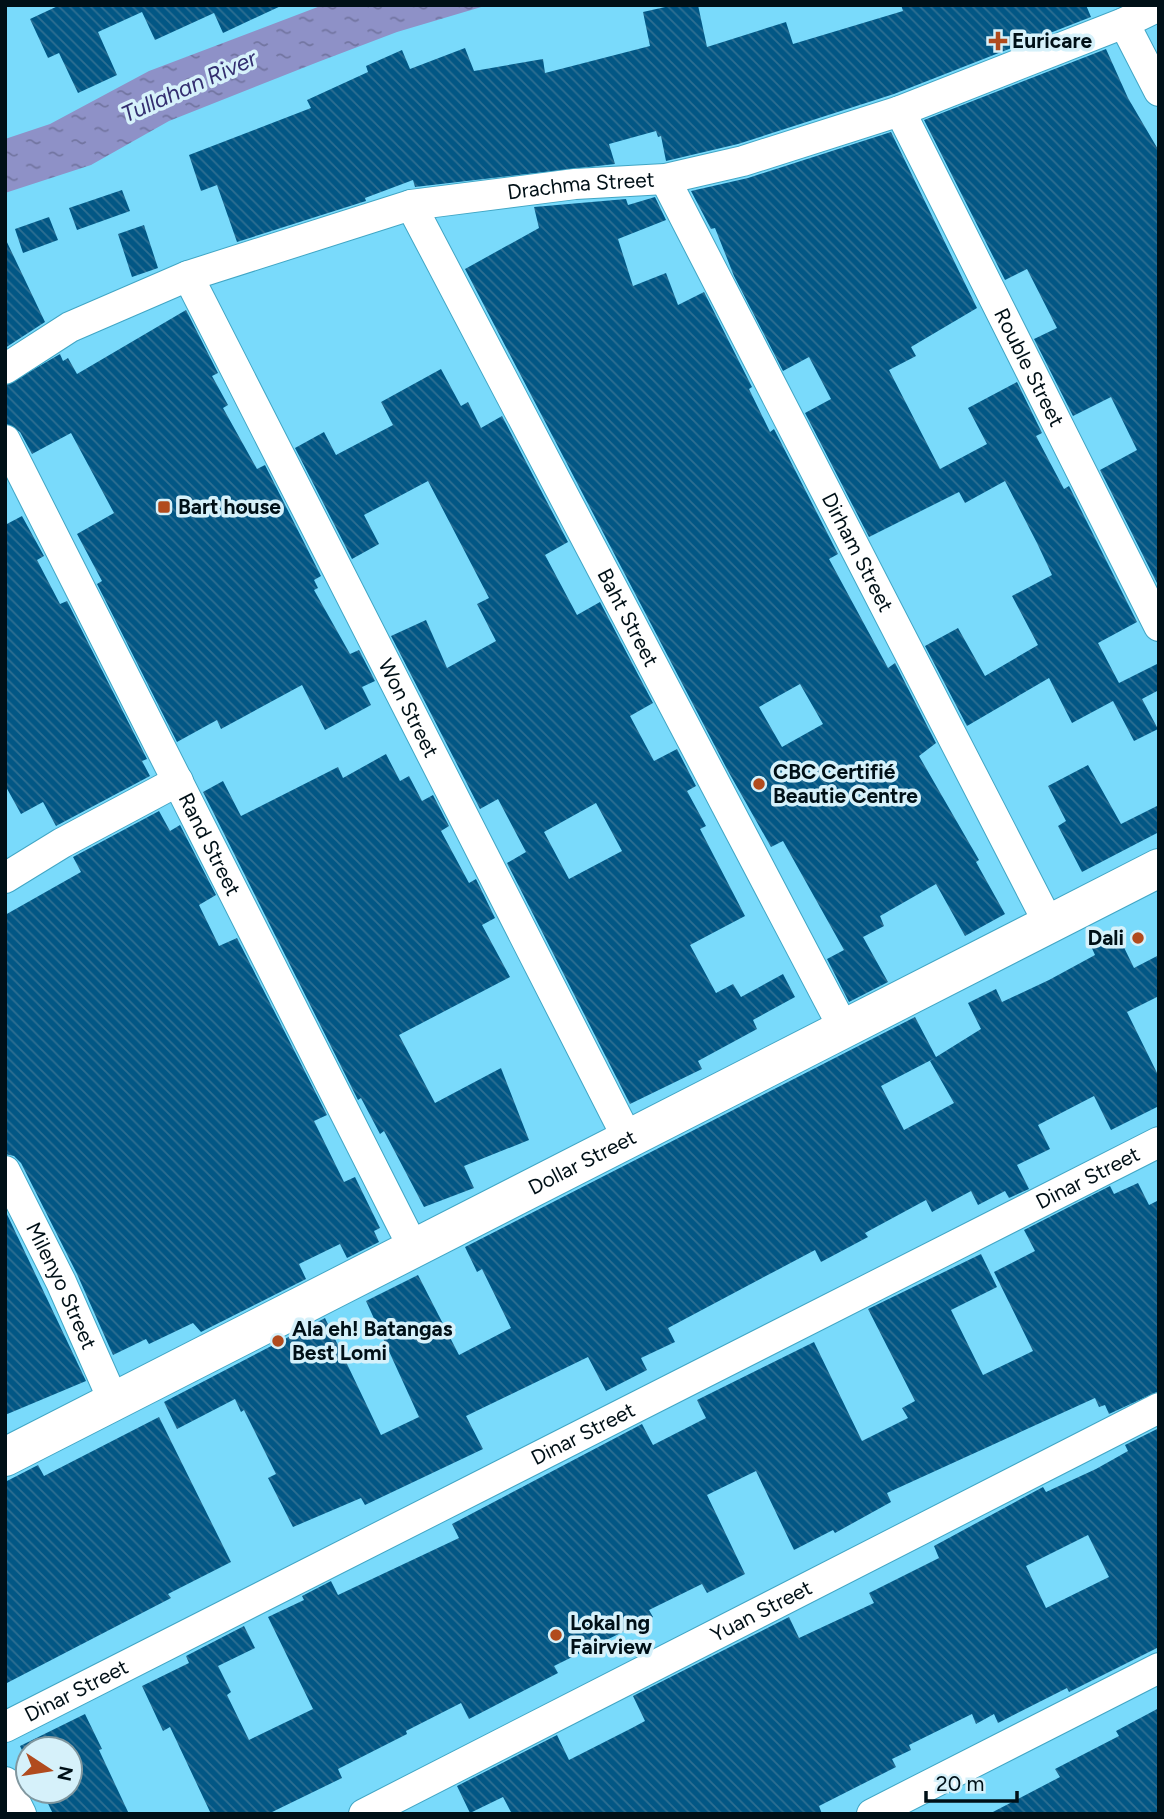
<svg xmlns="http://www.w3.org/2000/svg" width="1164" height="1819" viewBox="0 0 1164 1819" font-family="Figtree,sans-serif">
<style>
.water{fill:url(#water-ripples)}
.building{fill:url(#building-back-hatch);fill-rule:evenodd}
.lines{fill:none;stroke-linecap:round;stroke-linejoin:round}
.street-casing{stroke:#41a6c5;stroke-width:32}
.secondary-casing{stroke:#41a6c5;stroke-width:40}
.street{stroke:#fff;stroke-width:30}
.secondary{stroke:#fff;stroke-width:38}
.poi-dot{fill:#b14b1e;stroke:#d6f1fa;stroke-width:2.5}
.labels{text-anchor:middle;stroke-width:7;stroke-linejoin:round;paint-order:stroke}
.poi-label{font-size:21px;font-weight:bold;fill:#001017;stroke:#d6f1fa;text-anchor:start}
.street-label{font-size:21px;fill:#001017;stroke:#d6f1fa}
.water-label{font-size:23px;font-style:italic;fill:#332e70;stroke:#d6f1fa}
</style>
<defs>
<pattern id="water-ripples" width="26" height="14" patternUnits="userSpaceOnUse" patternTransform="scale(1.75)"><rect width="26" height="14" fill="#8e91c7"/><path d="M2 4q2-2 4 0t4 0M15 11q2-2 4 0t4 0" fill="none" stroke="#7275a1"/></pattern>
<pattern id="building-back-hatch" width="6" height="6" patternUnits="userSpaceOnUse" patternTransform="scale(1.75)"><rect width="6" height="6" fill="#025785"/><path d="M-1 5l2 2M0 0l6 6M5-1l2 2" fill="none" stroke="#2e6f92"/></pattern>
</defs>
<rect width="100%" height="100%" fill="#79dafb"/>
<path class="water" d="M323,5H488L397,32L318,62L169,121L91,165L5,193V139L50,124L149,71Z"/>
<path class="building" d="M60,5H283L223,33L214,13L155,40L142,12L98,32L117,75L78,93L59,53L48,58L30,19Z
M674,5H698L707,47L786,22L793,44L903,11L901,5H1086L1091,17L894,94L738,144L666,161L661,136L658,137L656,131L609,144L615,164L415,187L413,180L365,198L366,201L237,242L217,185L201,191L189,155L311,108L307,100L368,72L366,66L402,50L410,69L465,48L474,71L543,59L545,73L650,46L643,12Z
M1106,49L1128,98L1159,151V587L1100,470L1137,450L1111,397L1073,416L1034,339L1057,328L1027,269L1005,280L924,120Z
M891,132L977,308L911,347L916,356L889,370L940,469L987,444L968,408L1017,382L1042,433L1036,436L1064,489L1069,486L1137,622L1098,643L1119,683L1159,663V690L1142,699L1158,729L1134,741L1113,701L1072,723L1049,678L967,726L925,646L958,628L985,676L1038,645L1012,596L1052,575L1037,543L1005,481L965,503L959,492L869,537L805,413L831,399L809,357L783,371L734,276L715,228L711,229L691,191L748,178Z
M122,190L130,211L77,230L69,208Z
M655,197L666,220L618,239L633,286L666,273L678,305L704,292L752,387L749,389L770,432L774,429L838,554L829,559L888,668L895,663L936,743L919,756L979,860L976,862L1005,914L965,936L936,884L880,916L884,926L863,937L888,982L849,1002L827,959L844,950L783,841L771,847L728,771L465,269L539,228L534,207L626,199L628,205ZM800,684L823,724L782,747L759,707Z
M49,217L58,240L23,253L15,229Z
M144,225L158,268L132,277L118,234Z
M5,238L45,322L5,348Z
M186,310L218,373L212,376L228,405L223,408L257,469L265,465L321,576L314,580L318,588L314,590L350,654L359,650L375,681L362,687L371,705L325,730L302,685L221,729L217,720L177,742L97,584L102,581L77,534L114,513L71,433L32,454L20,432L5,423V386L60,354L63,361L68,358L77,374Z
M441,369L461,406L468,402L481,428L502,416L568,542L545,555L577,615L600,602L653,703L630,716L654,761L677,749L696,786L687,791L706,826L700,829L745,916L690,945L716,993L733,984L741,997L783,974L795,997L753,1020L757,1029L698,1061L702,1069L630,1104L507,863L526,852L498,799L480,809L391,636L426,620L447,668L496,641L477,604L489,598L428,481L364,515L379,544L352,559L295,448L324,432L336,455L393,425L381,402ZM596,803L622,851L569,879L544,832Z
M22,516L44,556L37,560L60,604L67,601L147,759L142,761L150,776L56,826L43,802L21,814L5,785V525Z
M386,754L400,781L409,776L422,801L433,795L449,826L441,831L469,883L476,879L495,918L482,925L510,977L399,1035L435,1103L501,1068L529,1140L464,1166L474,1188L424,1207L384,1131L380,1134L361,1098L358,1100L203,792L223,781L241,816L338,767L343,778Z
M1088,765L1121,824L1159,805V832L1082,872L1058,826L1066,821L1048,786Z
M159,811L170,831L180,825L216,895L199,905L219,946L237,938L327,1115L314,1121L344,1182L355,1177L380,1228L374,1231L379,1242L347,1258L340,1244L299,1264L306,1279L201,1332L193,1323L149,1344L146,1339L113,1355L77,1274L21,1163L14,1156L5,1154V915L81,872L73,857Z
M1116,931L1134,968L1159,955V996L1127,1012L1159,1077V1106L1111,1130L1094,1096L1038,1125L1050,1149L1017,1165L1029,1189L1009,1198L1005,1191L978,1205L971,1191L932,1212L926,1200L865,1233L868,1237L821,1262L815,1250L668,1328L675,1342L641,1358L647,1370L606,1391L588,1357L466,1416L483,1449L365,1505L361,1498L293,1527L268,1478L276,1474L244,1410L241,1412L235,1399L177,1429L164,1402L325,1318L381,1435L419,1417L366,1301L418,1275L459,1355L511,1328L482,1269L477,1272L465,1247L915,1017L936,1057L981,1029L968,1003L996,989L1002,1002L1049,980L1095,955L1090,944ZM935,1058L930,1061L954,1103L904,1130L881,1086Z
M1138,1183L1149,1205L1159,1200V1391L1109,1414L1105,1405L1099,1407L1095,1398L887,1493L891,1502L835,1533L833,1530L794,1550L756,1471L707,1495L745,1574L707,1593L702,1584L649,1610L653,1617L554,1666L558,1673L469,1719L461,1703L406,1731L407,1734L338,1769L342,1778L268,1814H211L170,1727L163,1731L142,1686L189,1663L186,1656L244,1626L255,1648L218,1666L231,1692L227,1695L249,1740L313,1709L268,1617L304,1600L302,1596L331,1581L338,1595L459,1538L452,1524L642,1424L653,1445L706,1418L697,1400L814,1342L862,1441L908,1418L902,1408L915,1401L868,1309L981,1254L997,1287L951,1310L983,1375L1033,1351L994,1272L1035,1251L1024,1230L1110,1186L1114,1194Z
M5,1210L86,1381L5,1415Z
M159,1417L231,1562L168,1594L171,1598L5,1684V1482L38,1465L44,1476Z
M1159,1428V1647L1069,1692L1067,1688L998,1723L994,1714L976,1724L972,1714L909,1745L911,1750L892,1759L896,1767L819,1806L822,1814H512L503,1797L470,1813L457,1786L557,1735L569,1760L632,1728L645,1721L633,1696L789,1617L799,1638L874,1603L869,1593L939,1558L934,1546L1043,1487L1046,1492L1096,1469L1128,1451L1125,1445ZM1088,1535L1109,1577L1046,1608L1026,1566Z
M1159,1708V1814H989L1060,1777L1055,1769L1119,1736L1116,1731Z
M85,1714L102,1749L99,1750L129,1814H53L42,1791H70V1749H28V1763L20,1746Z"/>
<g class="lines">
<defs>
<g id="street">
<path d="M1124,23L1159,91"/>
<path id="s1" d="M900,111L1159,626"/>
<path id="s2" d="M665,179L1049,924"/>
<path id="s3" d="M411,205L844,1029"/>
<path id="s4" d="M188,276L628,1139"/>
<path id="s5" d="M5,369L70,327L188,276L411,205L575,184L665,179L743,161L900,111L1124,23L1159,6"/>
<path id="s6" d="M5,440L414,1249"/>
<path d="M5,878L62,843L178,781"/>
<path id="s7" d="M5,1171L61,1282L114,1402"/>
<path id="s8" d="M5,1727L1159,1142"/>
<path d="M5,1782L21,1814"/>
<path id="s9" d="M364,1814L1159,1408"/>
<path d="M872,1814L1159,1668"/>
</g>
<g id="secondary">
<path id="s10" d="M5,1457L1159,868"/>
</g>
</defs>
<use href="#street" class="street-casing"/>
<use href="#secondary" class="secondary-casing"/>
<use href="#street" class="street"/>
<use href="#secondary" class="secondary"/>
</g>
<g class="poi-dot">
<path d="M994.5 30.5h7v7h7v7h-7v7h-7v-7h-7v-7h7z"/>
<rect x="157" y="500" width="14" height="14" rx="3.5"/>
<circle cx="759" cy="784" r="7"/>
<circle cx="1138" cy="938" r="7"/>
<circle cx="278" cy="1341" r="7"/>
<circle cx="556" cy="1635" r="7"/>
</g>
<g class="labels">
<g class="poi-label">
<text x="1012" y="48">Euricare</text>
<text x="178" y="514">Bart house</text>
<text x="773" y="779">CBC Certifié<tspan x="773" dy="24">Beautie Centre</tspan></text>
<text x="1124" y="945" text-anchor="end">Dali</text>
<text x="292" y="1336">Ala eh! Batangas<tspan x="292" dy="24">Best Lomi</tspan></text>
<text x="570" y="1630">Lokal ng<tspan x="570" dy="24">Fairview</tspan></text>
</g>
<g class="street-label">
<text dy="7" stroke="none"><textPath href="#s5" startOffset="611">Drachma Street</textPath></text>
<text dy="7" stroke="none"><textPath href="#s1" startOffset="287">Rouble Street</textPath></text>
<text dy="7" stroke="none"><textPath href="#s2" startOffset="420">Dirham Street</textPath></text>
<text dy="7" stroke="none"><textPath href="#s3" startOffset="466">Baht Street</textPath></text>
<text dy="7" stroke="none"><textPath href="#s4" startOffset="485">Won Street</textPath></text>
<text dy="7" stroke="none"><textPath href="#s6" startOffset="453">Rand Street</textPath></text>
<text dy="7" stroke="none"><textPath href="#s10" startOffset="648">Dollar Street</textPath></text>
<text dy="7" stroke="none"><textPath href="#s8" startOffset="1214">Dinar Street</textPath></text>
<text dy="7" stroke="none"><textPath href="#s7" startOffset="128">Milenyo Street</textPath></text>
<text dy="7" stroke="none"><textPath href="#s8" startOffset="648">Dinar Street</textPath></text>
<text dy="7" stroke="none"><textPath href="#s9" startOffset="446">Yuan Street</textPath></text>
<text dy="7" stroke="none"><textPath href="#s8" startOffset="80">Dinar Street</textPath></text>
</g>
<g class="water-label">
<text transform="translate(189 86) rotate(-24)" y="8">Tullahan River</text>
</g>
</g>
<rect width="1164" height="1819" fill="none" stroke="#001017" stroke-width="14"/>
<g transform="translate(49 1770) rotate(102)"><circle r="33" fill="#d6f1fa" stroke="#80979f" stroke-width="2"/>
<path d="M0-5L12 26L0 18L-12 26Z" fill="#b14b1e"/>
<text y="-10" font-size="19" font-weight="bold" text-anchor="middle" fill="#001017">N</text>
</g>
<path d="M926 1791v10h91v-10" fill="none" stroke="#001017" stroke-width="3.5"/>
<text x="936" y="1791" font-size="21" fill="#001017" stroke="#d6f1fa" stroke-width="5" paint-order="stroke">20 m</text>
</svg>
